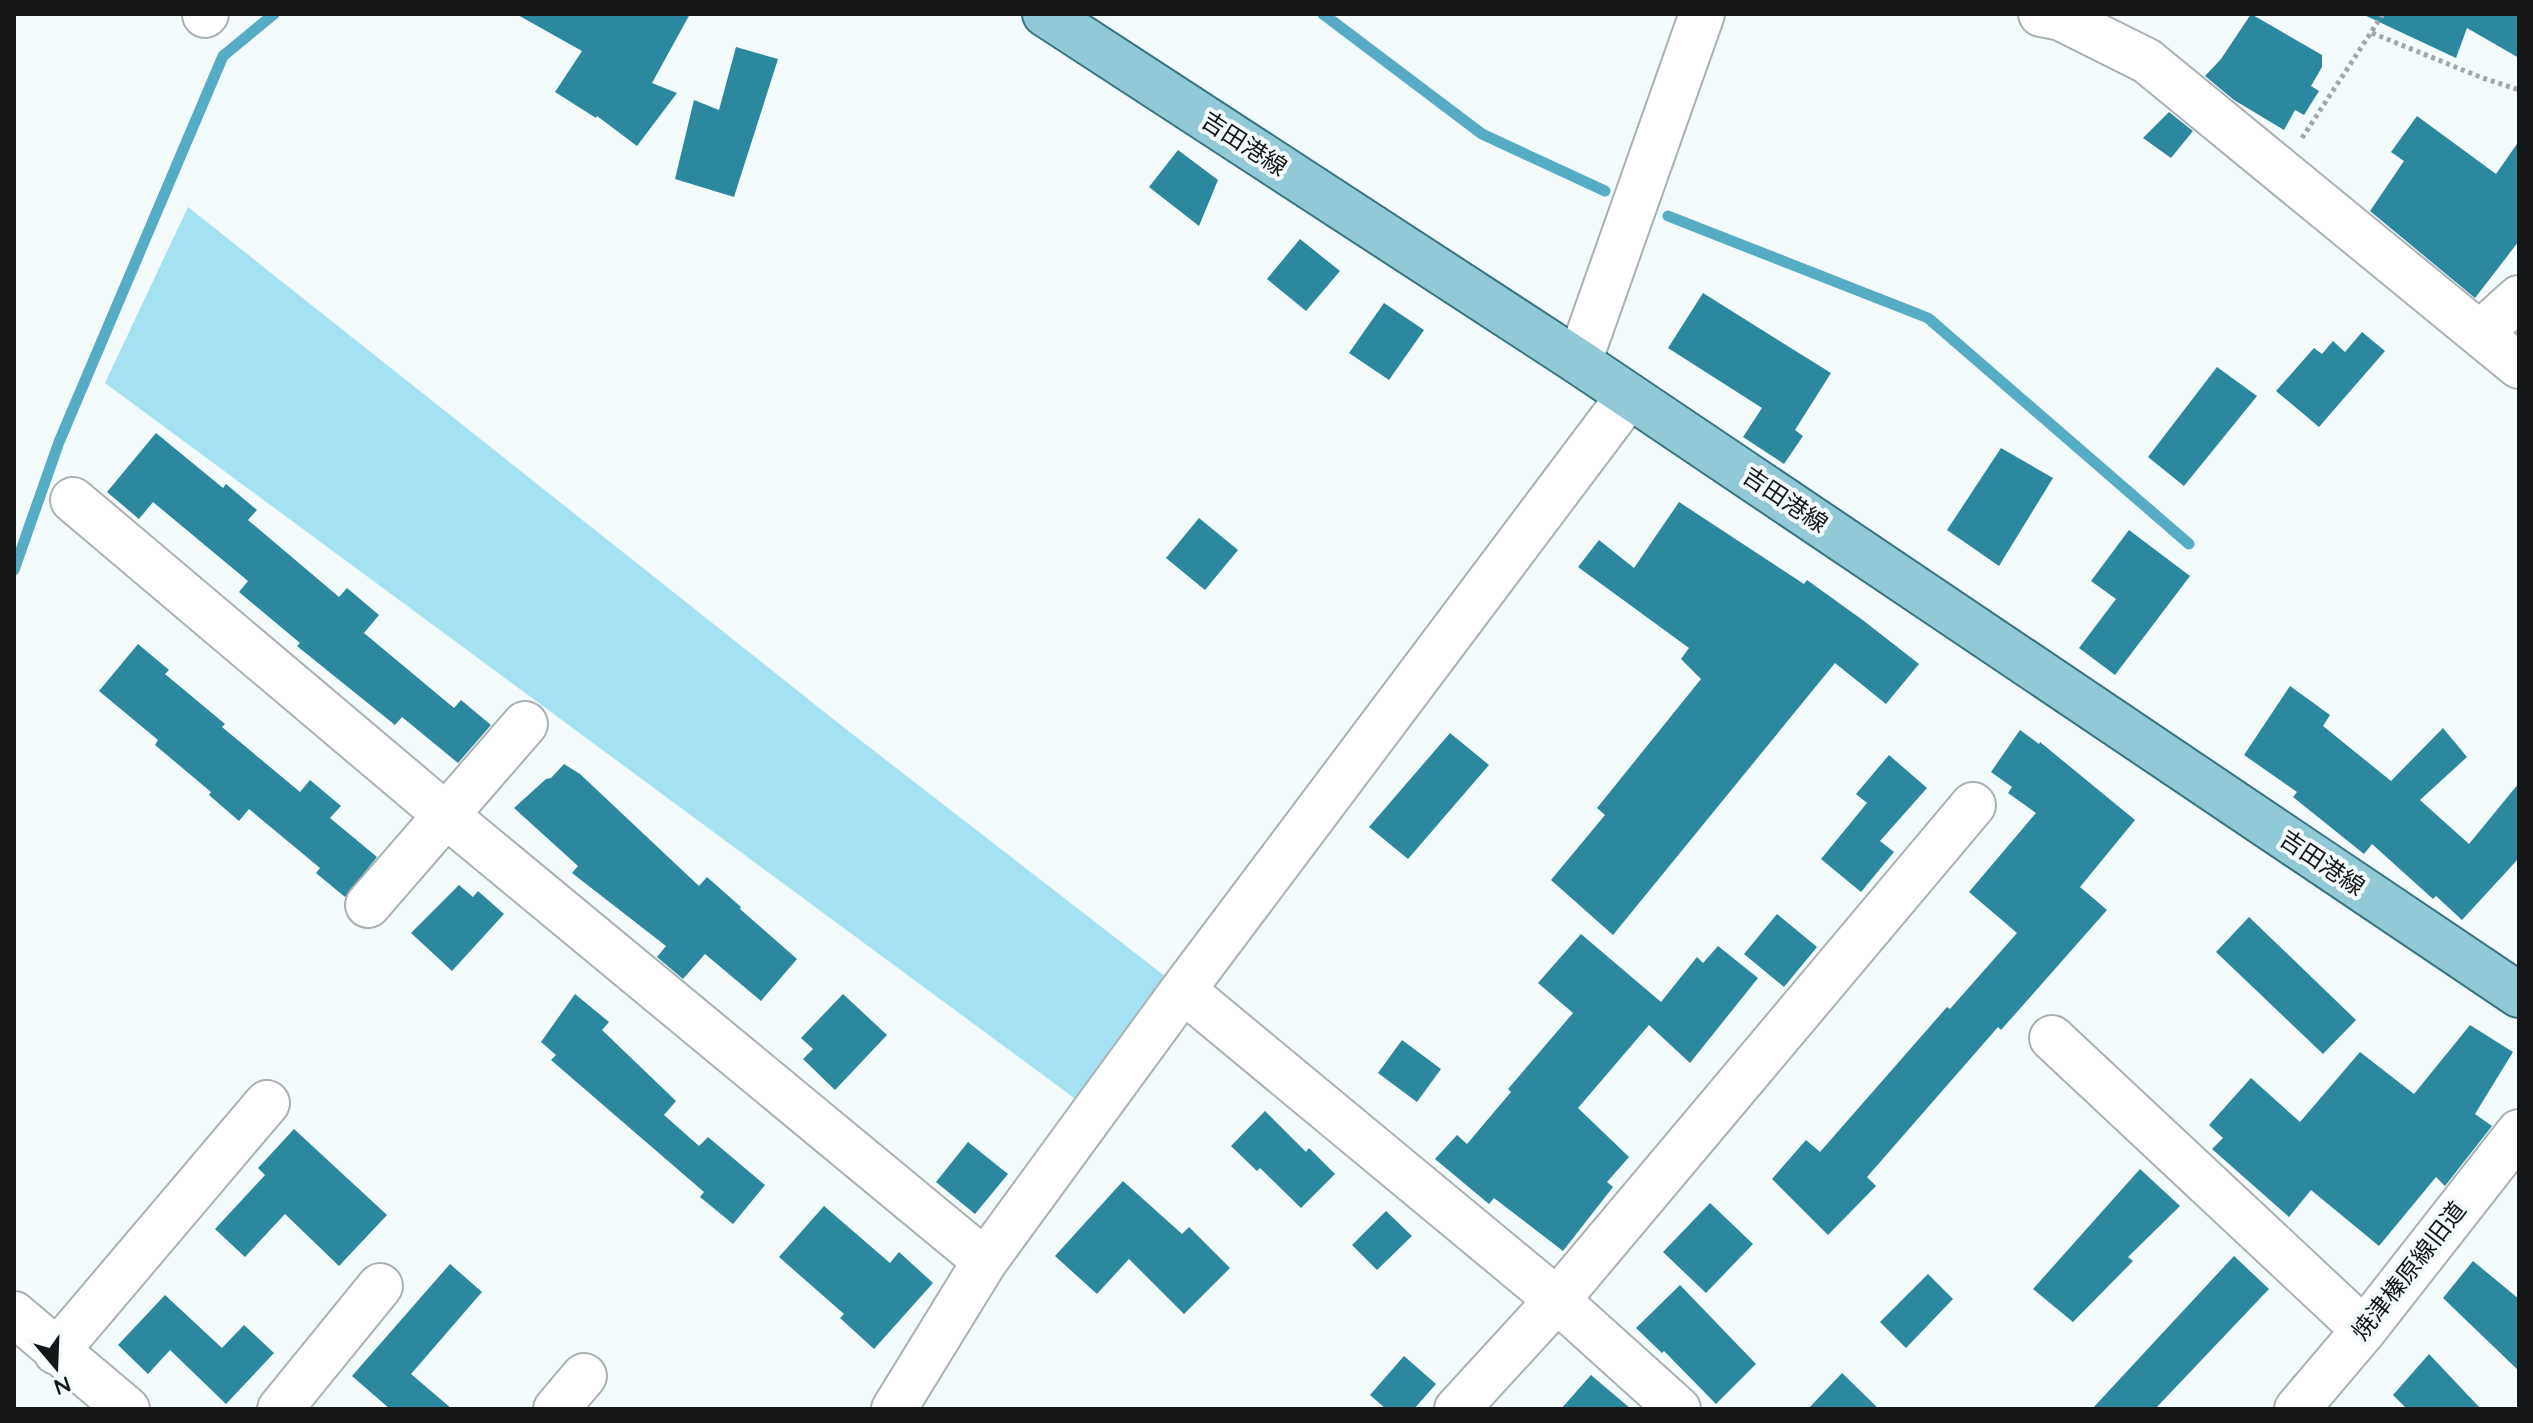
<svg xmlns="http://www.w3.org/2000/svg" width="2533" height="1423" viewBox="0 0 2533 1423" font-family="Quicksand,'Noto Sans JP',sans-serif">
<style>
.green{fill:#a4e2f3}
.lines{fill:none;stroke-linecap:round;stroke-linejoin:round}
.stream{stroke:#55acc4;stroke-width:11}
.building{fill:#2c889f}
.minor-casing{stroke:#abb1b3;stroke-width:48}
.major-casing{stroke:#367383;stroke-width:48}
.path{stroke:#a1a7a8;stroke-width:5;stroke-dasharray:4 4;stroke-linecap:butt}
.minor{stroke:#fff;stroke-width:44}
.major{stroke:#92c9d7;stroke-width:44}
.labels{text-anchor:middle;stroke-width:8;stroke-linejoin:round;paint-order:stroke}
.street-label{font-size:24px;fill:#141617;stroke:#f4fbfd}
</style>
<rect width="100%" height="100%" fill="#f4fbfd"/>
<path class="green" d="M188,207L842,726L1170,980L1085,1106L105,383Z"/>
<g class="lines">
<path class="stream" d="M1323,14L1482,134L1605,191
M1668,216L1928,318L2189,544
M14,570L59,442L223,56L274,14"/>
</g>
<path class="building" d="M516,14H690L652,83L677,93L637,146L597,116L596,118L555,92L582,51Z
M2251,14L2322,55V67L2311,86L2319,91L2304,115L2295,110L2284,130L2234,100L2205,76L2221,59Z
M2362,14H2519V58L2467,28L2456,58Z
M736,47L778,59L734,197L675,179L694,100L719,110Z
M2169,112L2193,131L2171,158L2143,138Z
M2417,116L2496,174L2519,141V241L2475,298L2370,211L2404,161L2391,152Z
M1178,150L1218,180L1199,226L1149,187Z
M1300,239L1340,271L1306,311L1267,279Z
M1703,293L1831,373L1795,430L1803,436L1784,464L1743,437L1762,408L1668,348Z
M1384,303L1424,330L1389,380L1349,353Z
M2362,332L2385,351L2319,427L2276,391L2314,348L2322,354L2333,341L2345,352Z
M2217,367L2257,396L2184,486L2148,457Z
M156,433L223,488L226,484L257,510L248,520L339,597L347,588L379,615L364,633L454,708L461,700L491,725L458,763L402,717L395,725L297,646L300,643L239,592L248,581L153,502L139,519L107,492Z
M2001,448L2053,478L1999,566L1947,530Z
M1679,502L1804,584L1807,580L1864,621L1919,664L1886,704L1835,663L1613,935L1551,880L1605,815L1597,808L1701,679L1681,659L1689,648L1578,567L1599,540L1634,568Z
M1199,518L1238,550L1205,590L1166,558Z
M2129,530L2190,576L2115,675L2079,648L2116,599L2091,581Z
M138,644L169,670L165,674L225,724L222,727L300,792L310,780L341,806L330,818L377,857L345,897L316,873L320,868L249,809L239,821L209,795L211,792L155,745L158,740L99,691Z
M2290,686L2330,715L2323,726L2391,781L2443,728L2467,757L2420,800L2469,844L2519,783V858L2462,920L2436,896L2433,899L2372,844L2364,854L2293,797L2297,792L2244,755Z
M2020,730L2039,744L2040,742L2135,820L2080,887L2107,910L2001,1030L1998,1027L1867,1177L1876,1186L1828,1235L1772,1179L1806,1140L1820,1152L1947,1007L1950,1009L2017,933L1969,892L2036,813L2008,793L2012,787L1991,772Z
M1450,733L1489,765L1408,859L1369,827Z
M1889,755L1927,788L1880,841L1894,852L1861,892L1821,859L1867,803L1856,794Z
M564,764L580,774L699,886L707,877L741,907L740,909L797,959L761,1001L705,954L683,979L657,957L666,946L572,873L578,866L514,808L546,779L551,778Z
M459,885L473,897L478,891L504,914L452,971L411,933Z
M1777,914L1817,947L1784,987L1744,954Z
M2249,917L2356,1020L2323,1054L2216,952Z
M1581,934L1661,1002L1697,957L1703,963L1718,946L1758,978L1690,1063L1649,1025L1578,1108L1629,1157L1607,1182L1613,1187L1563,1251L1494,1198L1489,1204L1435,1159L1457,1135L1467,1144L1511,1092L1508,1089L1573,1013L1538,983Z
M575,994L609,1022L602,1030L676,1101L664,1115L699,1146L708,1137L765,1185L733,1224L700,1197L704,1192L551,1060L556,1055L541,1042Z
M843,994L887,1035L835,1090L803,1059L813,1049L801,1038Z
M2470,1025L2513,1052L2475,1114L2492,1126L2445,1186L2436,1177L2379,1246L2311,1190L2289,1217L2212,1149L2223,1138L2209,1125L2251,1078L2300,1122L2360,1052L2414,1094Z
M1402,1040L1441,1069L1417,1102L1378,1073Z
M1265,1111L1306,1152L1309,1148L1335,1174L1301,1208L1260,1168L1257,1171L1231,1146Z
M294,1129L387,1215L339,1266L285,1214L245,1257L215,1229L265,1175L258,1168Z
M968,1142L1008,1174L975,1214L936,1182Z
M2140,1169L2180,1206L2128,1257L2133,1261L2073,1322L2033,1289Z
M1123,1181L1182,1234L1189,1227L1230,1268L1184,1314L1129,1259L1097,1294L1055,1256Z
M1710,1203L1753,1244L1706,1293L1663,1252Z
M824,1206L890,1263L899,1252L933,1283L874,1349L840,1318L844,1314L779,1257Z
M1386,1211L1412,1236L1377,1270L1352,1245Z
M2234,1256L2269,1289L2155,1409H2092Z
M2473,1261L2519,1299V1371L2443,1298Z
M450,1264L482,1292L411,1374L452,1409H390L352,1376Z
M1928,1274L1953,1299L1906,1348L1880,1322Z
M1680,1285L1756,1364L1716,1404L1664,1351L1662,1353L1636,1328Z
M165,1295L222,1348L244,1325L274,1353L226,1404L170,1350L148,1374L118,1345Z
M2429,1354L2481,1409H2407L2393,1395Z
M1404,1356L1436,1384L1414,1409H1386L1370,1395Z
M1842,1373L1879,1409H1808Z
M1591,1375L1631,1409H1561Z"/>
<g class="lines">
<defs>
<path id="minor" d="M2041,14L2061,18L2147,61L2519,366
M205,15L206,14
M2480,333L2519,298
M1579,362L1702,14
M73,500L447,816L985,1261
M368,905L525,724
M1183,990L1557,1300L1678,1409
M2052,1038L2364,1330
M14,1314L127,1409
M56,1352L267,1103
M280,1409L380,1286
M556,1409L584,1376
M894,1409L985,1261L1183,990L1629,396
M1457,1409L1557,1300L1973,805
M2297,1409L2364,1330L2519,1132"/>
<path id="major" d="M1045,14L1579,362L2519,995"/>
</defs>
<use href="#minor" class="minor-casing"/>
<use href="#major" class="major-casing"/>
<path class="path" d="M2372,33L2480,77L2519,90
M2302,138L2383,14"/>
<use href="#minor" class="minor"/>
<use href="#major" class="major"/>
</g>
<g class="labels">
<g class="street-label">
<text transform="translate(1244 144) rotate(33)" y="8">吉田港線</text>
<text transform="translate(1785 500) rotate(34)" y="8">吉田港線</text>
<text transform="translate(2322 863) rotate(34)" y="8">吉田港線</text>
<text transform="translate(2409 1271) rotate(-52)" y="8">焼津榛原線旧道</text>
</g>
</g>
<rect width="2533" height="1423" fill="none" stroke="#141617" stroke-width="32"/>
<g transform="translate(56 1367) rotate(161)" stroke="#f4fbfd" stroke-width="6" paint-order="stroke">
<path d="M0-6L14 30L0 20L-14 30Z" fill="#141617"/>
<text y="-12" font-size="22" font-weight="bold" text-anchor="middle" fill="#141617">N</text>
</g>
</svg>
